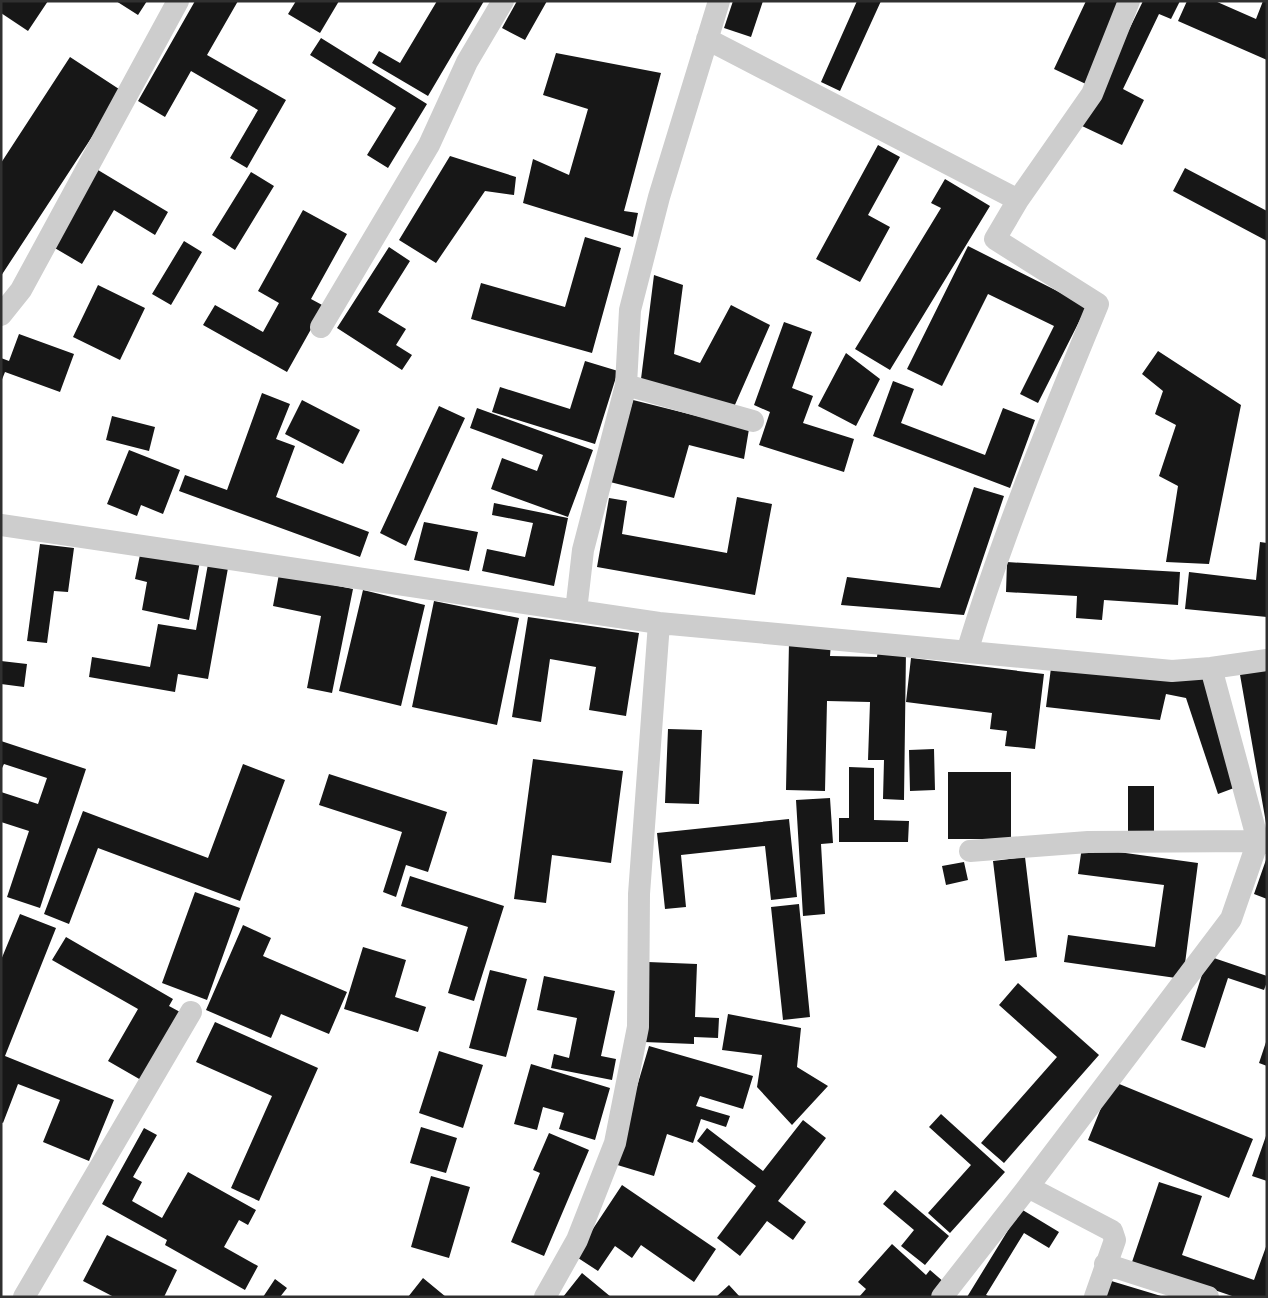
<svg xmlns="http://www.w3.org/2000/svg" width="1268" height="1298" viewBox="0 0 1268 1298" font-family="Cabin,sans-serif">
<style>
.building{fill:#171717}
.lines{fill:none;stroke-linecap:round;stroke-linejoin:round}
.minor{stroke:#cdcdcd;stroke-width:22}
</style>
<rect width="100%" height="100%" fill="#fff"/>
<path class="building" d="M1,1H48L28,31L1,13Z
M116,1H147L138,15Z
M195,1H238L207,55L286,100L247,168L230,158L258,110L191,71L165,117L138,101Z
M296,1H339L320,33L288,14Z
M437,1H484L428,96L372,63L379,51L400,63Z
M517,1H547L525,40L502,28Z
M733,1H763L751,37L724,28Z
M857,1H881L840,91L821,82Z
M1086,1H1127L1088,85L1054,69Z
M1143,1H1180L1171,19L1159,14L1123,89L1144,100L1122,145L1082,126Z
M1187,1H1215L1256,19L1263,1H1267V60L1178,21Z
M321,38L427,104L388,168L367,155L396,108L310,55Z
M556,53L661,73L624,211L638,213L633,237L523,203L533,159L569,175L588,109L543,95Z
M70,57L122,91L1,276V163Z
M878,145L900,157L868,215L890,227L860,282L816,259Z
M450,156L516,177L514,195L485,191L436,263L399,240Z
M1185,168L1267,211V241L1173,191Z
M98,170L168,212L155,235L114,210L82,264L53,247Z
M251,172L274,186L235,250L212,235Z
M945,179L990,206L890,370L855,349L941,208L931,203Z
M303,210L347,234L311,299L324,306L287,372L203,325L215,305L263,332L279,303L258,291Z
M585,237L621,248L592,353L471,319L481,283L565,307Z
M184,241L202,252L171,305L152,294Z
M968,246L1087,306L1038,403L1020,394L1054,326L988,294L942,386L907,369Z
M389,247L410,261L378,312L406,329L396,345L412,355L402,370L337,328Z
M654,275L683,285L674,354L700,363L731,305L770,325L734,407L641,379Z
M98,285L145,308L120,360L73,337Z
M784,322L812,332L792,388L813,396L803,423L854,439L844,472L759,445L770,412L754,405Z
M19,334L74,354L60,392L5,372L1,382V358L9,361Z
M1158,351L1241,405L1209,564L1166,562L1178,486L1159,476L1176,425L1155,414L1163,391L1142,374Z
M846,353L880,379L856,426L818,406Z
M585,361L618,371L595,444L492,412L500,387L570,409Z
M893,381L914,389L901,423L985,455L1003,408L1035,420L1010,488L873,436Z
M262,393L290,404L276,439L295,446L276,497L369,532L360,557L179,491L185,475L227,490Z
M302,400L360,430L343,464L285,434Z
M633,400L749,429L744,459L689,445L674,498L610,482Z
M439,406L465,418L406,546L380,533Z
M477,408L593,450L568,517L491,489L502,458L537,471L543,455L470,428Z
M112,416L155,427L149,451L106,440Z
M129,450L180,470L163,514L141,505L137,516L107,504Z
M974,487L1004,496L964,615L841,605L847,577L940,588Z
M737,497L772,504L755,595L597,567L609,498L627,501L622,534L727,553Z
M494,503L568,518L554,586L482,571L487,549L525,557L533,523L492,515Z
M424,522L478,532L469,571L414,560Z
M1260,542L1267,543V617L1185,609L1189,572L1256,580Z
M40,544L74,548L68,592L54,591L47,643L27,641Z
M141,550L200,561L189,620L142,610L147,582L135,579Z
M1007,562L1180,572L1178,605L1104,600L1102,620L1076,618L1077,596L1006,592Z
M208,564L228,568L208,679L178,674L175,692L89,677L92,657L150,667L158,624L196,630Z
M279,574L353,589L332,693L307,688L321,616L273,606Z
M363,590L425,605L401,706L339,691Z
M434,601L519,618L497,725L412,707Z
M528,617L639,633L626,716L589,710L596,667L550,659L541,722L512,717Z
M789,642L831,643L830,656L877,657L878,650H906L904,800L883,799L884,760H868L870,702L827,701L825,791L786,790Z
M911,658L1044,674L1035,749L1005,746L1007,731L990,729L992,713L906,702Z
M1052,660L1208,678L1242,785L1218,794L1186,698L1166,694L1160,720L1046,707Z
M1,661L27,664L24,687L1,684Z
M1267,664V823H1266L1239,669Z
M668,729L702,730L699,804L665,803Z
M1,741L86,769L40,908L7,897L29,831L1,822V792L38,804L47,778L4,764L1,770Z
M934,749L935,790L910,791L909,750Z
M533,759L623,771L611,863L552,855L546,903L514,899Z
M243,764L285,780L240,901L98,848L69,924L44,914L83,811L208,858Z
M849,767L874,768V820L909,821L908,842H839V818H849Z
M948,772H1011V839H948Z
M329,774L447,812L428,872L406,865L396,897L383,892L402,832L319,805Z
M1128,786H1154V837H1128Z
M830,798L833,843L821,844L825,914L803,916L796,800Z
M789,819L797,897L771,900L765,846L681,855L686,907L665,909L657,833Z
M1082,847L1198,863L1183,979L1064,962L1068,935L1155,947L1164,885L1078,874Z
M1025,857L1037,957L1005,961L993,861Z
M1267,857V899L1254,894Z
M964,862L968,880L946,885L942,866Z
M410,876L504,906L474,1001L448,993L468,927L401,906Z
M195,892L240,908L207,1000L162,983Z
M799,904L810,1017L783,1020L771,907Z
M20,914L56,928L5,1056L114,1100L89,1161L43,1142L60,1100L18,1084L3,1123L1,1122V960Z
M243,925L271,938L263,956L347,992L329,1034L281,1014L271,1038L206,1010Z
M66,937L173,999L169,1006L180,1012L141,1080L108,1061L138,1009L52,960Z
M363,947L406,960L395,997L426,1007L418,1032L344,1009Z
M1208,956L1267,976V982L1264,990L1228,978L1205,1048L1181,1040Z
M648,962L697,964L695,1017L719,1018L718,1038L694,1037V1044L644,1042Z
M490,970L527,979L506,1057L469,1048Z
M544,976L615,991L601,1056L616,1059L612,1080L551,1068L554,1054L569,1058L577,1018L537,1010Z
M1018,983L1099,1055L1004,1163L981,1143L1057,1057L999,1005Z
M728,1014L801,1028L797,1067L828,1086L792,1125L757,1087L762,1055L722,1050Z
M215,1022L318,1068L259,1201L231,1188L272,1096L196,1062Z
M1267,1039V1066L1259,1063Z
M649,1046L753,1076L743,1109L700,1096L696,1106L730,1116L726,1127L701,1119L693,1143L667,1134L654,1176L614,1164Z
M439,1051L483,1065L463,1128L419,1113Z
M531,1064L610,1088L595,1140L559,1129L564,1113L543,1107L537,1130L514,1124Z
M1112,1081L1253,1139L1229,1198L1088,1140Z
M941,1114L1005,1172L950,1233L928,1213L971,1165L929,1127Z
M803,1120L826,1138L778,1201L806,1222L793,1240L767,1221L740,1256L717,1238L756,1186L697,1141L707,1128L763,1171Z
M421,1127L457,1138L446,1173L410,1163Z
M144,1128L157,1135L133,1177L142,1182L132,1201L162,1218L188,1172L256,1210L248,1225L239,1220L224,1247L258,1266L245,1290L165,1245L167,1240L102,1204Z
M549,1133L589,1150L544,1256L511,1242L540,1173L533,1170Z
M1267,1133V1181L1252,1176Z
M431,1176L470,1187L449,1258L411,1247Z
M1159,1182L1202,1196L1182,1255L1254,1280L1267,1244V1297H1235L1132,1262Z
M622,1185L716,1249L694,1282L641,1245L632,1258L615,1246L598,1271L575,1256Z
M895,1190L949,1236L925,1265L901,1246L914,1230L883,1204Z
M1021,1209L1059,1232L1049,1248L1024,1233L986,1295L990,1297H967Z
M107,1235L177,1270L164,1297H114L83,1281Z
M892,1244L926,1275L930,1270L945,1283L932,1297H859L866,1289L858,1282Z
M582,1273L611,1297H563Z
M423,1278L446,1297H408Z
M275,1279L287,1288L280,1297H263Z
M1108,1280L1161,1296V1297H1103Z
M729,1285L740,1297H716Z"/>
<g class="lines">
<path class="minor" d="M707,39L1018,200L995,239L1098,304C1051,419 1003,533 967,652
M1018,200L1092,94L1129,1
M1,315L21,290L178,1
M321,327L429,145L467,62L503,1
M626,385L753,421
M1,525L659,623L1172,671L1211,668L1267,660
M576,611L583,550L626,385L630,310L659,197L719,1
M970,851L1088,842L1258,841L1211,668
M1028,1187L1231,919L1258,841L1267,843
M1105,1264L1208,1297
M24,1297L191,1012
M545,1297L577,1240L615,1143L638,1027L639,894L659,623
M942,1297L1028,1187L1112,1231L1115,1240L1095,1297"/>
</g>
<rect width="1268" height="1298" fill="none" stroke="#303030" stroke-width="5"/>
</svg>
